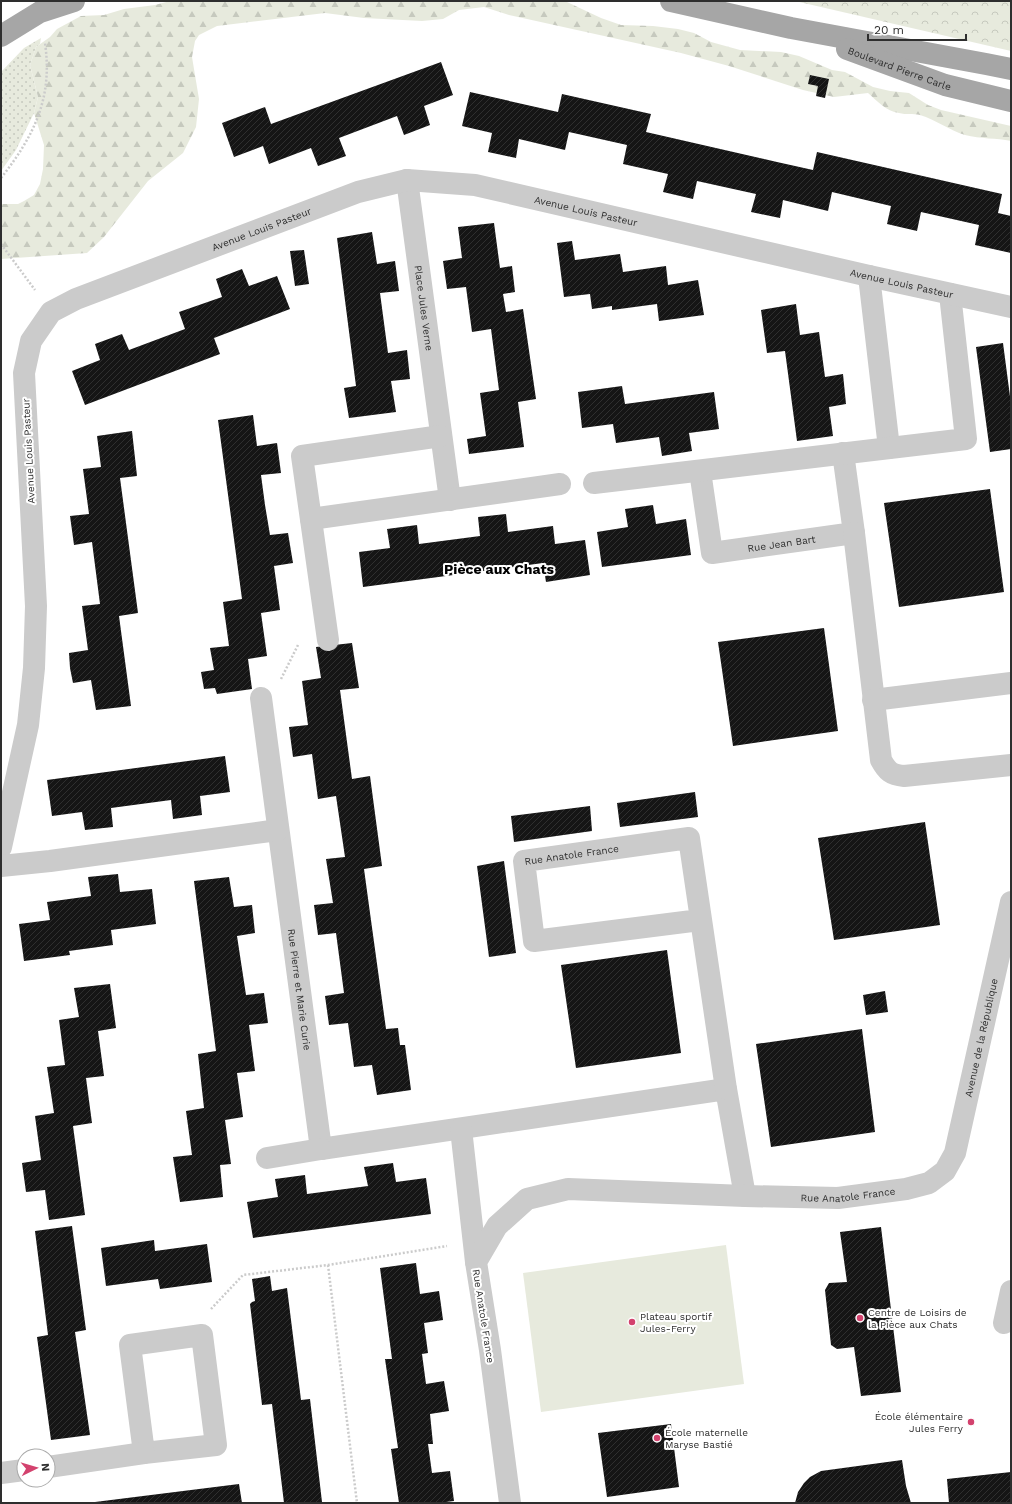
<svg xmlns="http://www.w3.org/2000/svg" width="1012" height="1504" viewBox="0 0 1012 1504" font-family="'Work Sans',sans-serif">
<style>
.grass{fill:url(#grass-dots)}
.forest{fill:url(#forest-firs)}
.park{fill:url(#park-crowns)}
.pitch{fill:#e7eadd}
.building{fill:url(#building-hatch)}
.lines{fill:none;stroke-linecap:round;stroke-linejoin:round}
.path{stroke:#cbcbcb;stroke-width:2.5;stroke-dasharray:2 2;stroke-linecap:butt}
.minor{stroke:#cbcbcb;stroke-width:22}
.major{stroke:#a6a6a6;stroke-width:22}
.poi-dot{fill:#d3426e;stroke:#fff;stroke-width:1.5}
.labels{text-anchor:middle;stroke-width:4;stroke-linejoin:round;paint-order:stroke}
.street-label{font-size:10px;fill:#2e2e2e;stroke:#fff}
.poi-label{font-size:10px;fill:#2e2e2e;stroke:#fff;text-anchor:start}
.district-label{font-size:14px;font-weight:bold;fill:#000;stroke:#fff}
</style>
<defs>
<pattern id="grass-dots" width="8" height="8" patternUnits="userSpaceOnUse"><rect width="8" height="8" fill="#e7eadd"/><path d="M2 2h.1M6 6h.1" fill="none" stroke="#c6c9be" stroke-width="1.8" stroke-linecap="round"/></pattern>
<pattern id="forest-firs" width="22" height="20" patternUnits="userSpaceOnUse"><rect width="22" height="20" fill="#e7eadd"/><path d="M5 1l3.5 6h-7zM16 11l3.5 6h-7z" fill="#c6c9be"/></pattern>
<pattern id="park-crowns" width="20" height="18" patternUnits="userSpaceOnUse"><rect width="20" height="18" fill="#e7eadd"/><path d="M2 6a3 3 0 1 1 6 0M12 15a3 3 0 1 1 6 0" fill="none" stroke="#c6c9be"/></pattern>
<pattern id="building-hatch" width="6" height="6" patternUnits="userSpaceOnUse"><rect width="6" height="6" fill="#151515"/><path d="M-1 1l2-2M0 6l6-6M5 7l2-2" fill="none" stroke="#2f2f2f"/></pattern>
</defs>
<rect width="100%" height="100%" fill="#fff"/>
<path class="grass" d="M41,38L40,44L36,47L30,65L38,97L34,113L16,150L1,171V72L24,48Z"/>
<path class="forest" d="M170,1H548L567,2L601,18L621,25L653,26L678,29L694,33L711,42L740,50L781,52L799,56L832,70L845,72L873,87L890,91L909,93L928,105L941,110L1011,126V141C996,138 981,139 965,135C949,130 936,120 920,115C913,113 906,115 899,113C886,111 877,101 868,93L834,97L803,90L729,66L681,53L509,15L484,7L459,10L443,19L422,21L364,18L325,13L217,26L199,35L195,41L192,57L199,99L196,127L183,153L148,181L104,237L87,253L1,259V204H18L24,201L34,195L40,184L43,169L44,145L34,113L38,97L30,65L36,47L50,37L57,29L81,16L104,15L124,9L155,5Z"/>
<path class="park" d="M795,1H1011V51Z"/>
<path class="pitch" d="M726,1245L744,1384L541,1412L523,1273Z"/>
<path class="building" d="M441,62L453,95L424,106L430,125L404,135L397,116L339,138L346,156L318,166L311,148L269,164L263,146L234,157L222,123L265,107L271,124Z
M810,75L829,79L825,98L816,96L818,86L808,84Z
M470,92L558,112L562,94L651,114L646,132L777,162L813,170L817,152L1002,194L998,213L1011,216V253L975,245L979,225L921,212L917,231L887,224L891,206L832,192L828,211L783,200L780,218L751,212L756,194L697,181L693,199L663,192L668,174L623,164L627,145L569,132L565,150L519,139L516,158L488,152L492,133L462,126Z
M494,223L500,268L512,266L515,292L503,294L506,312L523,309L536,399L518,402L524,447L469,454L467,439L486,436L480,393L499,390L491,329L472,332L466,287L447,289L443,261L462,258L458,227Z
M372,232L377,264L395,261L399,291L380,293L388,353L407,350L410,379L391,381L396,412L349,418L344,388L356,386L337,238Z
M572,241L575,260L620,254L623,272L666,266L668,285L698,280L704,315L659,321L657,304L612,310V306L592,309L590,294L564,297L557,243Z
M304,250L309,284L295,286L290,251Z
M242,269L249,286L277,276L290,309L214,338L220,354L85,405L72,371L100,360L95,344L122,334L129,350L185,329L179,312L222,297L216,279Z
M796,304L800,335L819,332L825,377L843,374L846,404L829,407L833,436L797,441L785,351L767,353L761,310Z
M1003,343L1011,404V449L990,452L976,347Z
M622,386L625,404L714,392L719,429L689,433L692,451L662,456L659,437L616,443L613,424L582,428L578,392Z
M253,415L257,446L277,443L281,473L261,475L265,505L270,535L288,533L293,563L274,566L280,610L261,613L267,656L248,659L252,689L217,694L215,688L204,689L201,672L214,670L210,648L229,646L223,602L242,599L218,420Z
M132,431L137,476L120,478L138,613L119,616L131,706L96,710L91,680L73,683L70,668L69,653L88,650L82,606L100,604L92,542L74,545L70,516L89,514L83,469L101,467L97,436Z
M990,489L1004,592L899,607L884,503Z
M653,505L656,524L686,519L691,555L602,567L597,532L628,527L625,509Z
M506,514L508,532L553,526L555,544L585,540L590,575L546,582L543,563L363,587L359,552L390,548L387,529L417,525L419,544L480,536L478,517Z
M824,628L838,731L733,746L718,642Z
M352,643L359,688L340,690L352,779L370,776L382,866L364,869L370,913L386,1029L398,1028L400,1045H405L411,1090L377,1095L372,1065L354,1067L348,1023L329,1025L325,996L344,993L336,933L318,935L314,905L333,903L326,859L345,857L336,796L318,799L312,754L293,757L289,727L308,725L302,681L321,678L316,647Z
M225,756L230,792L200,796L202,815L173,819L171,800L111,808L113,827L85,830L82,812L52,816L47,780Z
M695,792L698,817L620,827L617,803Z
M590,806L592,831L514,842L511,816Z
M925,822L940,925L834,940L818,838Z
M504,861L516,953L489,957L477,866Z
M118,874L120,892L152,889L156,924L111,930L113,945L69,951L70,955L24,961L19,924L50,920L47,902L91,896L88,877Z
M229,877L234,907L252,905L255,933L237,936L246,995L264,993L268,1023L249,1025L255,1071L237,1073L243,1117L225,1120L231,1164L220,1165L223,1197L180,1202L173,1157L192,1155L186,1111L204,1108L198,1054L216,1051L194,881Z
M667,950L681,1053L576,1068L561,965Z
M110,984L116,1028L98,1031L104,1076L86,1078L92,1123L73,1126L85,1215L49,1220L45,1190L26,1192L22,1163L41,1160L35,1116L54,1113L47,1067L65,1065L59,1020L79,1017L74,988Z
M885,991L888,1012L866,1015L863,995Z
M862,1029L875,1132L771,1147L756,1044Z
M393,1163L396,1182L426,1178L431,1214L253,1238L247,1202L278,1197L275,1179L305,1175L307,1194L368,1186L364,1167Z
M72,1226L86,1330L75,1332L90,1435L51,1440L37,1337L48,1335L35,1231Z
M881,1227L901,1392L861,1396L854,1347L837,1349L831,1345L825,1290L829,1283L847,1282L840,1232Z
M154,1240L155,1251L207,1244L212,1282L160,1289L158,1279L106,1286L101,1248Z
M416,1263L420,1294L439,1291L441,1305L443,1320L424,1323L428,1353L422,1354L426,1384L444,1381L449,1411L430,1414L433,1444H428L432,1473L450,1471L454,1501L438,1503H399L391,1449L398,1448L385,1359H392L380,1268Z
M270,1276L272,1291L287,1288L301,1400L310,1399L322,1502L284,1503L272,1404L262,1405L250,1304L252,1302L255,1301L252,1279Z
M671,1424L679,1487L607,1497L598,1433Z
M902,1460L906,1486L911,1503H795L798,1492L804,1483L810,1477L821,1471Z
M1011,1472V1503H949L947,1479Z
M239,1484L242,1503H95V1502Z"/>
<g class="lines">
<path class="path" d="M1,178C34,136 53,98 45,43
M1,244L35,290
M281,679L298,645H300
M328,1265L357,1503
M211,1309L243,1275L328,1265L447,1246"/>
<g class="minor">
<path id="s1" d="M407,180L450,500"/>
<path d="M869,276L889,448"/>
<path id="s2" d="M700,471L712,553L854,533L843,453"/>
<path d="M594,483L966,439L950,294"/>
<path d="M311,519L560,484"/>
<path d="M854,533L881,760C887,771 891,775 904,776L1011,765"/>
<path d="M328,640L302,456L441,436"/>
<path id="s3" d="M261,698L321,1149L726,1089L745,1196"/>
<path d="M873,700L1011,683"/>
<path id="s4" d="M1,847L28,725L34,668L36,606L24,373L31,341L51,312L76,299L358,192L407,180L475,185L869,276L1011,307"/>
<path d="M1,866L50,861L278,830"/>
<path id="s5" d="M700,920L534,941L524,861L689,838L726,1089"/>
<path d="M461,1129L476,1262"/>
<path d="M267,1158L321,1149"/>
<path d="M1004,1323L1011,1291"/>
<path d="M202,1335L216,1445L144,1453L130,1345Z"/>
<path d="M48,1467L144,1453"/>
<path d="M1,1473L24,1470"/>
<path id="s6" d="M510,1503L490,1350L476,1262L497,1226L527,1199L568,1189L745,1196L838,1198L906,1189L929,1183L945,1171L955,1153L1011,902"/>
</g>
<g class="major">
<path d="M671,1L791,28L986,64L1011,69"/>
<path d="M1,36L40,12L74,1"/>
<path id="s7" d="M847,49L945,85L1011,101"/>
</g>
</g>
<g class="poi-dot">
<circle cx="860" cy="1318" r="4"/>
<circle cx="632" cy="1322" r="4"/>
<circle cx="971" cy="1422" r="4"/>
<circle cx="657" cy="1438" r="4"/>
</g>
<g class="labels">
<g class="street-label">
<text dy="4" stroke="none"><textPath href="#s7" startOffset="56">Boulevard Pierre Carle</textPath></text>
<text dy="4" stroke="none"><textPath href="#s4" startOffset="1108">Avenue Louis Pasteur</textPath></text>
<text dy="4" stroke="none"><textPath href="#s4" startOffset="772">Avenue Louis Pasteur</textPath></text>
<text dy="4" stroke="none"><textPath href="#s4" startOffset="1432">Avenue Louis Pasteur</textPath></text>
<text dy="4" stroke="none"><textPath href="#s1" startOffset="129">Place Jules Verne</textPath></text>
<text transform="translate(28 451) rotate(-93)" y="4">Avenue Louis Pasteur</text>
<text dy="4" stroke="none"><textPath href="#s2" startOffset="153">Rue Jean Bart</textPath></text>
<text dy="4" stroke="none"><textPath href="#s5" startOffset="296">Rue Anatole France</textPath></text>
<text dy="4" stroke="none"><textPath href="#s3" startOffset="294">Rue Pierre et Marie Curie</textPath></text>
<text dy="4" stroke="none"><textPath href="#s6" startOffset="889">Avenue de la République</textPath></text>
<text dy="4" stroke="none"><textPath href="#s6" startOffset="648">Rue Anatole France</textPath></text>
<text transform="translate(484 1316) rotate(81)" y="4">Rue Anatole France</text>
</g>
<g class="poi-label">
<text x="868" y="1316">Centre de Loisirs de<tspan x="868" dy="12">la Pièce aux Chats</tspan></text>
<text x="640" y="1320">Plateau sportif<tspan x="640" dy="12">Jules-Ferry</tspan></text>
<text x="963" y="1420" text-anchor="end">École élémentaire<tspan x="963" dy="12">Jules Ferry</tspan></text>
<text x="665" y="1436">École maternelle<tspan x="665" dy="12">Maryse Bastié</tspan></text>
</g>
<g class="district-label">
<text x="499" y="574">Pièce aux Chats</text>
</g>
</g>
<rect width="1012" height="1504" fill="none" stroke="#2e2e2e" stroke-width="4"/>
<g transform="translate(36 1468) rotate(85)"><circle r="19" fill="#ffffff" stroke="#ababab"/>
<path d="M0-3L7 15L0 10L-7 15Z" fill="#d3426e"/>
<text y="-6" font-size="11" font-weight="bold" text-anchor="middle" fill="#2e2e2e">N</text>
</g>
<path d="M868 34v6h98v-6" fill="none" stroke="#2e2e2e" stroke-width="2"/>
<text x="874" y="34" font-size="12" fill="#2e2e2e" stroke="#ffffff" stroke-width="3" paint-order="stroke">20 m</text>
</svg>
